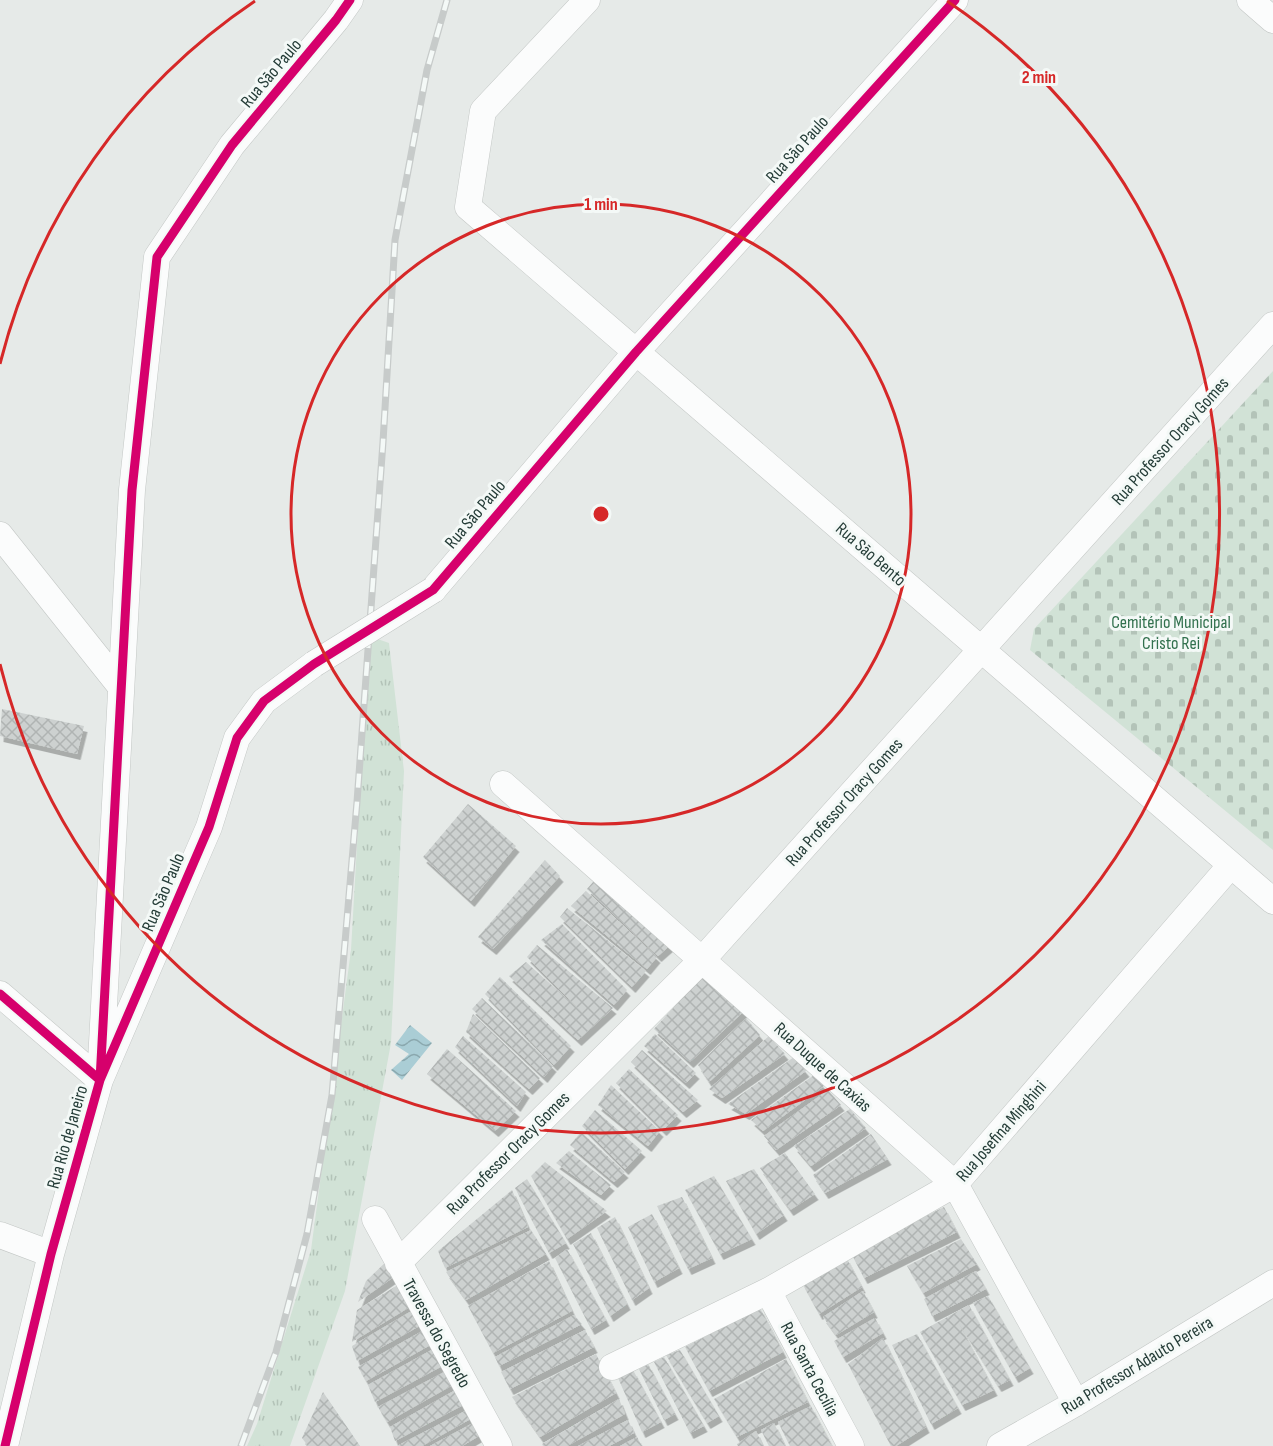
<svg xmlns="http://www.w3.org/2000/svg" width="1273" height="1446" viewBox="0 0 1273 1446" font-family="'Sofia Sans Condensed',sans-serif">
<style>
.grass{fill:url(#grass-tufts)}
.cemetery{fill:url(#cemetery-stones)}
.water{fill:url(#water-waves)}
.building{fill:url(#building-cross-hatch);filter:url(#shadow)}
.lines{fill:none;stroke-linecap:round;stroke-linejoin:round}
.street-casing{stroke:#c3c7c5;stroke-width:27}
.street{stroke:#fbfcfc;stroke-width:26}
.rail-casing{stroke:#c7cbca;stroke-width:7}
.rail{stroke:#f4f9f7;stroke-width:4.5;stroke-dasharray:14;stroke-linecap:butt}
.street-bridge-casing{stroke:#c3c7c5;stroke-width:27;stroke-linecap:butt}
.street-bridge{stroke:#fbfcfc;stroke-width:26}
.cycleway-casing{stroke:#f4f9f7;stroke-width:13}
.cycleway{stroke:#d6006c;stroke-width:9}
.ring{fill:none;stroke:#d62828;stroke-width:3}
.labels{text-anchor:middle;stroke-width:6;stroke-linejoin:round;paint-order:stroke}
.street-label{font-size:18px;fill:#253d38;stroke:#f4f9f7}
.park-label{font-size:18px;fill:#32714e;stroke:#f4f9f7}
.centre{fill:#d62828;stroke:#f4f9f7;stroke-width:3}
.ring-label{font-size:18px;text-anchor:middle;font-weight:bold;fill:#d62828;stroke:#f4f9f7;stroke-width:6;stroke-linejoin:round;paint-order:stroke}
</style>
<defs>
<pattern id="grass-tufts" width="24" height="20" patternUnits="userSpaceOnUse" patternTransform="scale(1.5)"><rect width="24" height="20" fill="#d1e2d6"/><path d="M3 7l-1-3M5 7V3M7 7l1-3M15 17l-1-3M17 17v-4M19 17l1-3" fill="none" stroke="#b3c3b8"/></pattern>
<pattern id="cemetery-stones" width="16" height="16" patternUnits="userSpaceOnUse" patternTransform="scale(1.5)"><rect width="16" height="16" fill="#d1e2d6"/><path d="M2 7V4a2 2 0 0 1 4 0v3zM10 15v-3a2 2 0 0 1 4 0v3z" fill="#b3c3b8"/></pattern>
<pattern id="water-waves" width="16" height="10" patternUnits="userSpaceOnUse" patternTransform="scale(1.5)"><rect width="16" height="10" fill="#aacdd5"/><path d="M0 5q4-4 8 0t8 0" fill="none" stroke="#8aa8ae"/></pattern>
<pattern id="building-cross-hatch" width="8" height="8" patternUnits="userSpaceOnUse" patternTransform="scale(1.5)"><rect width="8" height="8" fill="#cdd1d0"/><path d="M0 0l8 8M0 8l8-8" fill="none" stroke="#b0b4b3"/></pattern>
<filter id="shadow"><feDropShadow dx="3.5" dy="6" stdDeviation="0" flood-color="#0004"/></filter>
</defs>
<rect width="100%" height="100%" fill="#e6eae8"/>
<path class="grass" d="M369,636L389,643L404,771L391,1043L345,1291L290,1446H247L257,1424L311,1250L351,950Z"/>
<path class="cemetery" d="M1273,371V850L1030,650L1034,629Z"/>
<path class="water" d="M410,1025L432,1043L402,1080L391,1070L409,1054L395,1045Z"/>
<path class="building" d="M2,709L84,726L77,754L0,736Z
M468,804L516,846L471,901L423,857Z
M545,860L560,876L493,949L478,937Z
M598,876L675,941L658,956L587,889Z
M586,891L657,957L647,969L571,906Z
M567,908L646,971L632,987L560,917Z
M562,924L627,990L614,1005L541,940Z
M537,945L613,1008L578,1040L509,976L526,962L585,1015L527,957Z
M703,975L744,1011L690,1062L654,1029Z
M500,977L571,1046L554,1065L485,994Z
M482,998L553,1066L544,1077L472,1009Z
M473,1014L540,1078L529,1089L466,1032Z
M746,1018L760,1035L709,1082L698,1065Z
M655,1034L696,1073L686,1083L644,1046Z
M463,1036L526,1092L517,1106L455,1047Z
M769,1036L785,1054L722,1098L709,1089Z
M447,1049L516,1111L495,1131L427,1074Z
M642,1050L698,1100L683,1112L631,1062Z
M794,1057L806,1071L746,1114L728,1104Z
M629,1069L678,1115L663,1130L616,1083Z
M814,1075L824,1086L763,1131L751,1120Z
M611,1085L660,1131L648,1146L598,1105Z
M828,1090L841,1105L776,1150L764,1136Z
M850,1109L866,1128L811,1166L794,1146Z
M595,1110L642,1151L625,1169L582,1126Z
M581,1132L625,1172L614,1182L570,1145Z
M871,1134L888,1159L825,1193L813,1175Z
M569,1151L611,1185L601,1195L556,1163Z
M785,1153L815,1194L790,1210L760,1168Z
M545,1162L607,1211L567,1239L531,1176Z
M754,1169L784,1215L756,1234L726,1181Z
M714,1176L752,1239L720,1254L685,1190Z
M527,1179L566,1243L549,1253L515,1188Z
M512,1190L528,1227L445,1268L438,1251Z
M682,1197L712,1258L688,1269L657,1206Z
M944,1207L957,1232L864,1278L851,1253Z
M652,1214L679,1268L654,1282L628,1227Z
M615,1217L649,1288L632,1300L597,1228Z
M531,1230L546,1254L466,1300L446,1272Z
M591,1233L627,1304L610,1316L573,1244Z
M961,1239L977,1264L923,1293L907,1266Z
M567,1249L606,1320L591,1329L555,1258Z
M846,1257L862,1287L819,1314L802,1283Z
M390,1258L398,1274L358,1302L366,1281Z
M549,1261L572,1311L493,1353L468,1306Z
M976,1271L986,1289L932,1316L924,1299Z
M401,1283L413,1305L352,1342L357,1310Z
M863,1291L874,1312L836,1335L823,1317Z
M988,1296L1030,1368L1015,1377L973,1303Z
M969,1305L1010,1380L998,1386L958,1322L994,1390L962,1405L920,1332Z
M760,1308L783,1352L709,1391L685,1347Z
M415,1309L423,1324L357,1361L352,1346Z
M574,1315L582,1324L499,1366L495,1357Z
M875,1318L883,1333L843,1357L834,1341Z
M426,1329L434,1343L366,1381L358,1367Z
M585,1330L594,1347L510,1389L501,1372Z
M917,1334L958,1408L931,1424L892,1345Z
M883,1338L926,1427L896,1446H891L848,1364Z
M437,1347L446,1364L375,1402L368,1385Z
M680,1350L719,1416L707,1423L666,1355Z
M596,1354L616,1393L540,1437L512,1397Z
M664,1357L704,1426L690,1433L654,1362Z
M786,1359L808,1402L737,1437L714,1399Z
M648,1364L675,1414L664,1420L639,1369Z
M450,1369L458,1382L387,1422L378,1407Z
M633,1370L661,1422L642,1432L618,1378Z
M459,1388L467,1403L395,1441L390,1427Z
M323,1392L360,1446H308L302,1438Z
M619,1399L625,1414L567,1446H543L542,1444Z
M811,1406L832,1446H790L778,1422Z
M469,1409L474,1417L422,1446H397Z
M628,1420L634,1433L609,1446H578Z
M477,1421L484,1433L462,1446H430Z
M774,1423L785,1446H769L761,1430Z
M756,1431L763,1446H738L737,1444Z
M637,1437L642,1446H620Z"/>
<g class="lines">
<defs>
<path id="street" d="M587,0L483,111L468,207L1273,901
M1250,0L1273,20
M0,535L121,687
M433,590L636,352L955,0
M503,784L955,1184L1076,1403
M0,994L100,1080L209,827L237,738L264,701L314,664
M375,1219L499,1446
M0,1235L51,1254
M398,1263L702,960L1273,325
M768,1291L851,1446
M612,1367L768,1291L955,1184L1231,865
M5,1446L51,1254L100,1080L132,490L157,257L232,145L336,20L350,0
M1000,1446L1076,1403L1273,1283"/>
</defs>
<use href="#street" class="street-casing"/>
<use href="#street" class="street"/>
<defs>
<path id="rail" d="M241,1446L276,1352L307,1234L332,1095L357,802L383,442L395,240L427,70L447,0"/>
</defs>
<use href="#rail" class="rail-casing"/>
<use href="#rail" class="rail"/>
<defs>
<path id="street-bridge" d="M314,664L433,590"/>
</defs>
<use href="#street-bridge" class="street-bridge-casing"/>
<use href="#street-bridge" class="street-bridge"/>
<defs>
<path id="cycleway" d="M0,994L100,1080L209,827L237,738L264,701L314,664L433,590L636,352L955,0
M5,1446L51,1254L100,1080L132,490L157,257L232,145L336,20L350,0"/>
</defs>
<use href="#cycleway" class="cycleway-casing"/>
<use href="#cycleway" class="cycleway"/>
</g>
<g class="ring">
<circle cx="601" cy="514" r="310"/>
<path d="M0 364A619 619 0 0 1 255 1M947 1A619 619 0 1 1 0 664"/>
</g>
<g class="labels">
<g class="street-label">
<text transform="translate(271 73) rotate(-50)" y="6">Rua São Paulo</text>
<text transform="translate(797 149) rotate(-48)" y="6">Rua São Paulo</text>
<text transform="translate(1170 441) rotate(-48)" y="6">Rua Professor Oracy Gomes</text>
<text transform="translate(475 514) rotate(-50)" y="6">Rua São Paulo</text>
<text transform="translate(871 554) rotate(41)" y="6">Rua São Bento</text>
<text transform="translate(844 802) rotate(-48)" y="6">Rua Professor Oracy Gomes</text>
<text transform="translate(163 892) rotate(-67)" y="6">Rua São Paulo</text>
<text transform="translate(823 1067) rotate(42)" y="6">Rua Duque de Caxias</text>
<text transform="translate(1001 1131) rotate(-49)" y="6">Rua Josefina Minghini</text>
<text transform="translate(67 1137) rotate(-74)" y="6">Rua Rio de Janeiro</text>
<text transform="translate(508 1153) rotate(-45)" y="6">Rua Professor Oracy Gomes</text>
<text transform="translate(437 1333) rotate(61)" y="6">Travessa do Segredo</text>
<text transform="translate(1137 1365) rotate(-31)" y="6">Rua Professor Adauto Pereira</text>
<text transform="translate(810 1369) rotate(62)" y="6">Rua Santa Cecília</text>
</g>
<g class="park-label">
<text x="1171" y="628">Cemitério Municipal<tspan x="1171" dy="21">Cristo Rei</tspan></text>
</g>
</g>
<circle cx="601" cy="514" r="9" class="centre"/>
<g class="ring-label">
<text x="1039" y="83">2 min</text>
<text x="601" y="210">1 min</text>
</g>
</svg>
